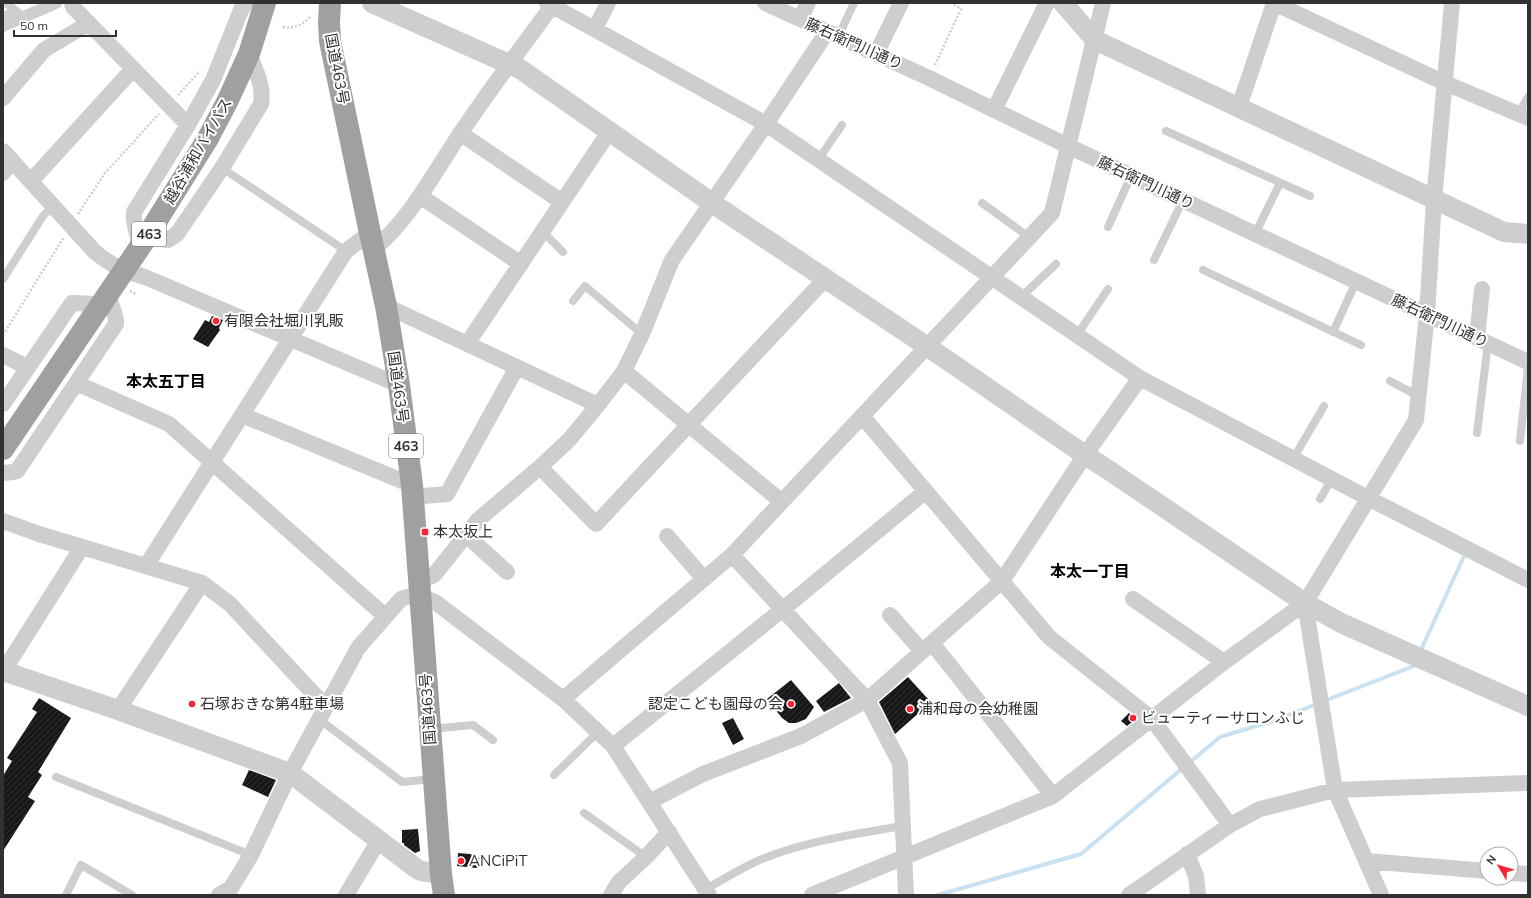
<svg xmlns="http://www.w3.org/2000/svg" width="1531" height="898" viewBox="0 0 1531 898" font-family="Mulish,'Noto Sans JP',sans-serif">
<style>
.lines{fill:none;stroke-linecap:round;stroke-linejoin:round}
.stream{stroke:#c9e1f0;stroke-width:4}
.building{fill:url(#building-hatch)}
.path{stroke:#cecece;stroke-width:2.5;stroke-dasharray:2 2;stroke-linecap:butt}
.service{stroke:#cecece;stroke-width:8}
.pedestrian{stroke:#cecece;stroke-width:12}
.minor{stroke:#cecece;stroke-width:16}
.tertiary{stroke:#cecece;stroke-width:20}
.trunk{stroke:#a0a0a0;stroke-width:22}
.poi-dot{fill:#f52534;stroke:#fff;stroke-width:1.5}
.labels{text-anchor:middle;stroke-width:4;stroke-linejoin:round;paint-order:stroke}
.shield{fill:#fff;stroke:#6f6f6f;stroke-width:1}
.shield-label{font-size:14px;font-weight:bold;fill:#313131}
.street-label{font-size:15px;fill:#313131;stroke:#fff}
.poi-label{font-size:15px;fill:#313131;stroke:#fff;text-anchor:start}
.neighbourhood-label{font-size:16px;font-weight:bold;fill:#000;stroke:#fff}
</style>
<defs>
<pattern id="building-hatch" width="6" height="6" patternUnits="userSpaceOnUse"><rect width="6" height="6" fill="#181818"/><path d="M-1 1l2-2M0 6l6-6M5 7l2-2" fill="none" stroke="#313131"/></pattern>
</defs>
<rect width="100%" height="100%" fill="#fff"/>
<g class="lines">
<path class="stream" d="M1420,652L1465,554
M1324,701L1414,666L1416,662
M1189,763L1220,737L1273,721L1317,704
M938,895L1081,854L1184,767"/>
</g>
<path class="building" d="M212,316L223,320L219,328L220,330L208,347L193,339L205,320L209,322Z
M908,677L928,699L919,708L921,711L895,734L879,702Z
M791,680L814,707L806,719L796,723H789L782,718L767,699Z
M839,683L851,698L824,712L816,701Z
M39,698L71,718L38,772L42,775L28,797L35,801L3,851V776L12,761L7,758L37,712L32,709Z
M1129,713L1136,719L1127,726L1121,721Z
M733,718L744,739L733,745L722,723Z
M249,770L276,780L268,797L242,785Z
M418,829L420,851L415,853L404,845V843H402V830Z
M458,853L470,854L480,858L477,868L457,866Z"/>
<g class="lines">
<path class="path" d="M283,27C294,29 304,24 311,16
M935,65L961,9L952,3
M178,95L200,71
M78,214L105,173L159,114
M130,291L136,294
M3,335L64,237"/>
<path class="service" d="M6,3L24,17
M3,16L15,11
M838,37L854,3
M1518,114L1528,97
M1166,131L1310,196
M818,160L842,125
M222,168L346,251
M982,203L1029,237
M1108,227L1131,176
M542,231L563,252
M1255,234L1280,183
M1154,260L1183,200
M1203,270L1361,345
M3,279L43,216L53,206
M1020,298L1056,264
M573,301L585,286L642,334
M1333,332L1356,282
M1077,335L1108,289
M1390,381L1418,396
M1477,433L1488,343
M1520,441L1528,367
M1293,459L1324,406
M1320,499L1332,479
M319,719L402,782L433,779
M431,729L473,725L493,740
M554,775L598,732
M56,777L251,855
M584,813L646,857
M706,889C724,879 743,867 762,859C807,841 855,834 902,826
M66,895L81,865L132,895"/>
<path class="pedestrian" d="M3,26L56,3"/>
<path class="minor" d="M72,3L73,7L188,125
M547,3L766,124L1140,378L1368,498L1528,580
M765,3L929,78L1068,146L1528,362
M1274,3L1445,83L1528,118
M800,19L808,3
M595,29L608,3
M876,54L901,3
M3,98L44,50L89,23
M1239,107L1274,3
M994,110L1047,3
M460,133L562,202
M3,151L94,251C110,265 124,271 145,277L399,385
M3,173L12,160
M31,181L133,69
M420,196L521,264
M144,241L155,238L168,240L177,234L222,168L261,104C264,85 256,72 249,54
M139,249C140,236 132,225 134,212L188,125L213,80L241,10L246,3
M374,249C410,219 434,173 460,134C488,92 519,51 549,10L548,3
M386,306L598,405
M1477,338L1482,289
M467,344L609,132
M3,355L27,367
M624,371L782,502
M76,383L169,424L385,616
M3,404L72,303L95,304L102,302
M242,415L412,485
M862,416L1049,637L1152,719L1230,825
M540,467L596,524L826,278
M3,473L13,472L17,471L116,324C117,313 109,305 109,292
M412,497L447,494L517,367
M3,521L39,534L202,583L230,604L326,707
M466,535L507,572
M667,536L704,579
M732,555L867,700L900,763L906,895
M146,566L346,251L370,233
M419,582L434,575L478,520L540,467L569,440L598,405L624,371L642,334L672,260L766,124L827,32
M1133,599L1224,662
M1305,603L1416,420L1427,314L1434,200L1452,3
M890,615L922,651
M932,643L1053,796
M3,672L82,547
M563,699L732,555L1052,213L1103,3
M118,710L202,583
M613,746L783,609L926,491
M649,802L703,774L801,736L867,700L1002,581L1085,455L1140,378
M1187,854L1196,876L1198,895
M1366,861L1487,871
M1511,873L1528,874
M219,895L231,888L251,855L290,773L358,648L401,599C415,593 421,597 435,602L563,699L613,746L709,895
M346,895L379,840
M611,895L619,882L646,857L669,832
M812,895L1053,796L1224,662L1305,603L1335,790L1381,895
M1129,895L1230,825L1260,809L1335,790L1528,783"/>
<path class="tertiary" d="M372,3L520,69L712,203L928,347L1085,455L1107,469L1305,603L1341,623L1528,706
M1063,3L1095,40L1504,232L1528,234
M3,671L118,710L290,773L417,869L421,871L441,874"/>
<path class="trunk" d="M330,3L329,22L330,41L370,233L386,306L399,385L412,485L441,874L444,895
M3,449L144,241L207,140L227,102L249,54L265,3"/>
</g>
<g class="poi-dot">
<circle cx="216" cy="321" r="4"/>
<rect x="421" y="528" width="8" height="8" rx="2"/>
<circle cx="192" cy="704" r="4"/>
<circle cx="791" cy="704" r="4"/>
<circle cx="910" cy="709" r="4"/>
<circle cx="1133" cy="718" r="4"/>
<circle cx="461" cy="861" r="4"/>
</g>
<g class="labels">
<g class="shield">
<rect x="132" y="222" width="34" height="24" rx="3"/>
<rect x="389" y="434" width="34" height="24" rx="3"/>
</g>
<g class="shield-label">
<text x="149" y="239">463</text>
<text x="406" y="451">463</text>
</g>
<g class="street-label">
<text transform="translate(854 44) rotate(24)" y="5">藤右衛門川通り</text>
<text transform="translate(337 69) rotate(79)" y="5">国道463号</text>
<text transform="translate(198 151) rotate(-60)" y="5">越谷浦和バイパス</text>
<text transform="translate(1146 183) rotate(25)" y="5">藤右衛門川通り</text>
<text transform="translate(1440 321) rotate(25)" y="5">藤右衛門川通り</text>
<text transform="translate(398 387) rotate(82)" y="5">国道463号</text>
<text transform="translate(428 709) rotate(-94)" y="5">国道463号</text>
</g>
<g class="poi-label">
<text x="224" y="326">有限会社堀川乳販</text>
<text x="433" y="537">本太坂上</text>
<text x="200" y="709">石塚おきな第4駐車場</text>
<text x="783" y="709" text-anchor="end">認定こども園母の会</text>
<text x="918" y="714">浦和母の会幼稚園</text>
<text x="1141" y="723">ビューティーサロンふじ</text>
<text x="469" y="866">ANCiPiT</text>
</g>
<g class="neighbourhood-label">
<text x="166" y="387">本太五丁目</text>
<text x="1090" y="577">本太一丁目</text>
</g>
</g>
<rect width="1531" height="898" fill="none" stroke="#313131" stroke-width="8"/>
<g transform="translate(1499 866) rotate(308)"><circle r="19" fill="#ffffff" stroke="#adadad"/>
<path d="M0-3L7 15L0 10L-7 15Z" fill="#f52534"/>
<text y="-6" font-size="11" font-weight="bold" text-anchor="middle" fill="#313131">N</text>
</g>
<path d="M14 30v6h102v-6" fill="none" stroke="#313131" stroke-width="2"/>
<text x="20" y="30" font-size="12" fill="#313131" stroke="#ffffff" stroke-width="3" paint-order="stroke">50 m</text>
</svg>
